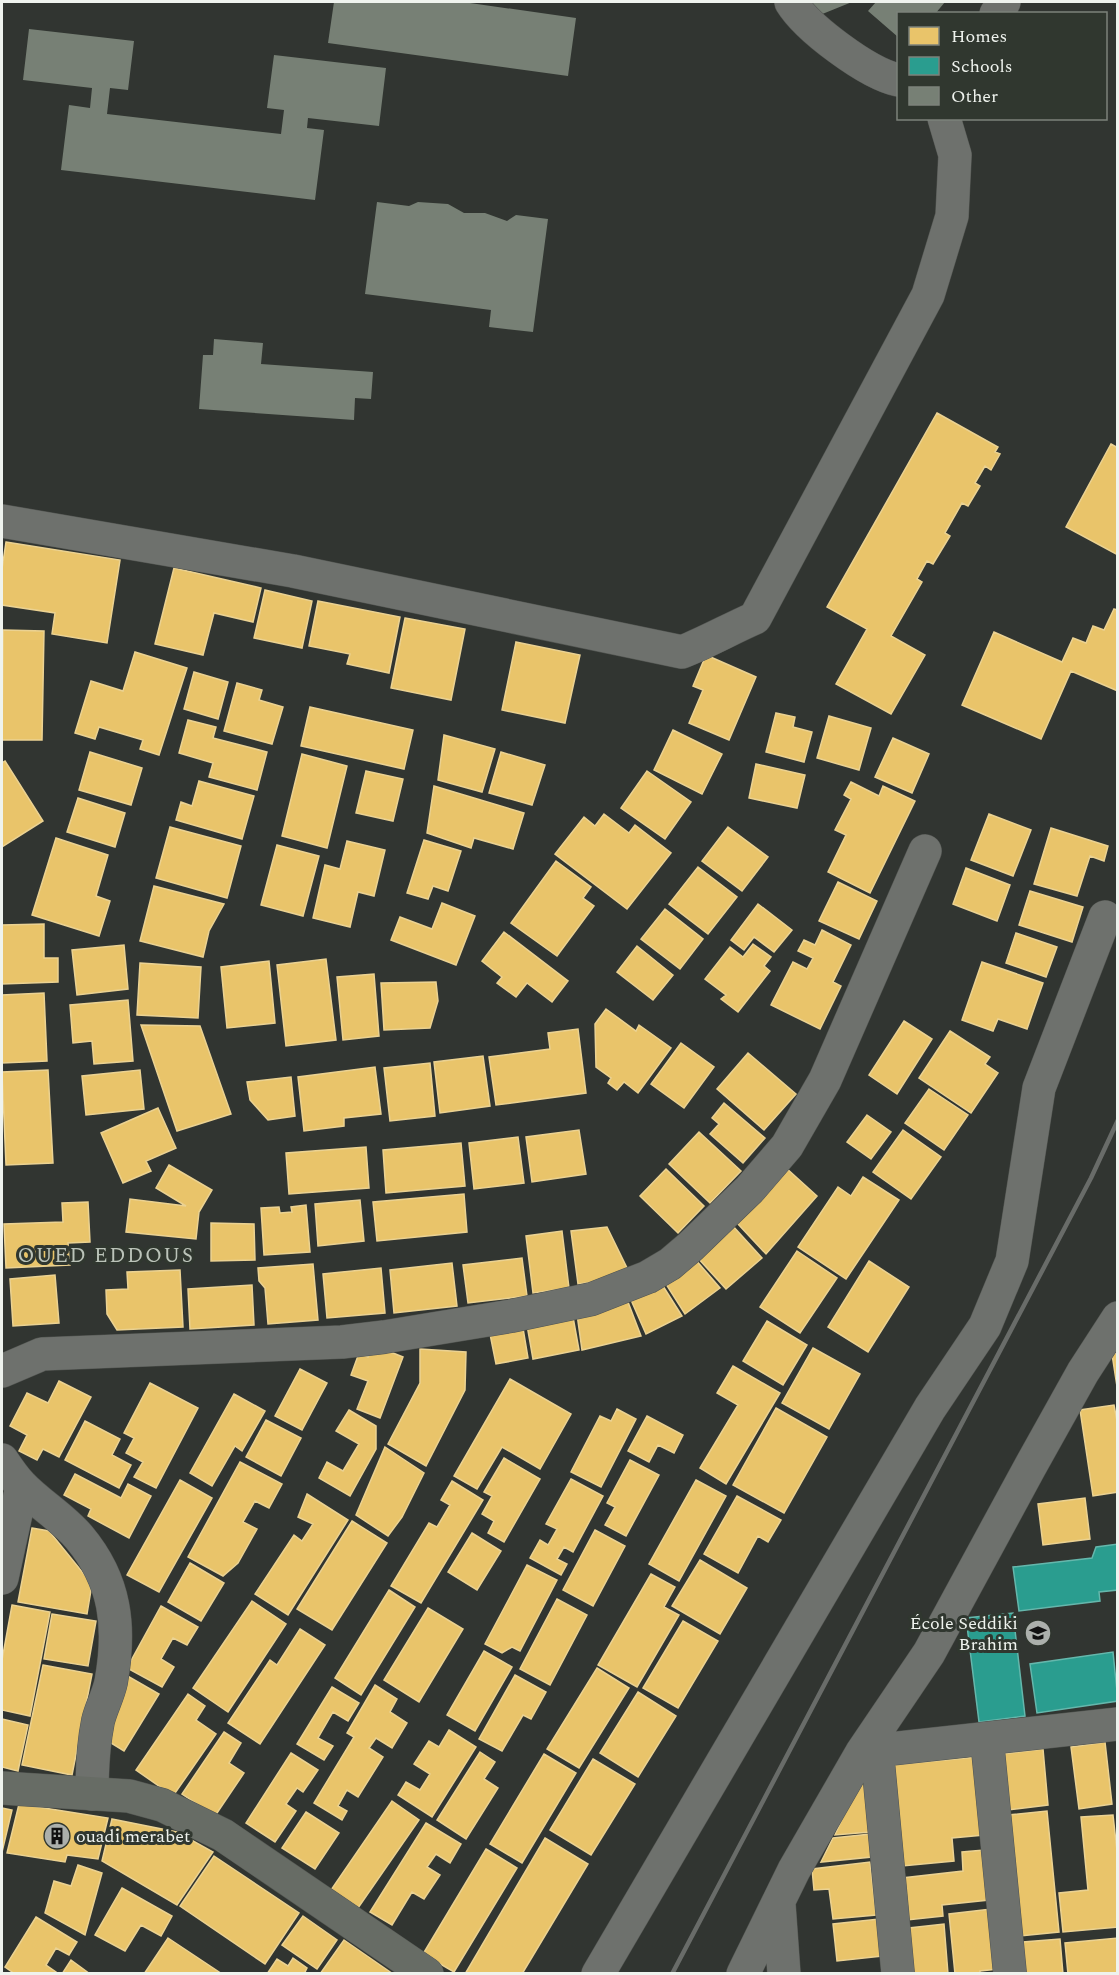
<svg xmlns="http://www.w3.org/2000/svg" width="1119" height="1975" viewBox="0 0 1119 1975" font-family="Spectral,serif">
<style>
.homes{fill:#e9c46a;stroke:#ebd292;stroke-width:1.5}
.schools{fill:#2a9d8f;stroke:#65b7ac;stroke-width:1.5}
.building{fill:#778075}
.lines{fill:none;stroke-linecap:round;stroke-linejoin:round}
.minor-casing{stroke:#515450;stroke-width:34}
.major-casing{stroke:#515450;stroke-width:34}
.minor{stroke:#6e716d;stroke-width:33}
.major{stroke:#676c65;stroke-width:33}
.rail{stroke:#696c69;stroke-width:4.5}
.labels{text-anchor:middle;stroke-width:6;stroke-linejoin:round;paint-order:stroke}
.poi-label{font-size:18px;fill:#eff3ee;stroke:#30372f;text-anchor:end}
.quarter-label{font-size:21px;letter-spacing:1.5px;fill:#bbc3b9;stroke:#30372f}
</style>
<rect width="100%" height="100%" fill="#313531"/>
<path class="homes" d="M937,413L998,447L995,452L1000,454L991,470L985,466L975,483L980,486L968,506L962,503L945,533L950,536L933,564L927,561L917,579L922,582L891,636L925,655L891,714L836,684L867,629L827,607Z
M1111,444L1118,448V555L1066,527Z
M6,542L120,560L107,643L52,634L55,613L2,605V569Z
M174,568L261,588L253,622L214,613L203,655L155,644Z
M265,590L312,601L302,648L254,638Z
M318,601L400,617L389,673L347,664L350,654L309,646Z
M1114,609L1118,610V691L1071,671L1041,739L962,705L994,632L1062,662L1073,638L1086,643L1093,626L1104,630Z
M405,618L465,629L451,700L391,688Z
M3,630L44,631L42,740H2Z
M516,642L580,655L565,723L502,710Z
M135,652L187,668L159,755L140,749L143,740L99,727L95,739L75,733L91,681L123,691Z
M706,655L756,677L729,740L689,723L703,690L693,686Z
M194,672L228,682L218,719L184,709Z
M237,683L262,690L259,700L283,707L272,744L224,731Z
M310,707L413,730L404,769L301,746Z
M776,713L795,717L793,727L812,732L804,762L766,752Z
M829,716L871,728L859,770L817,758Z
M188,720L216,727L213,738L267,752L257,790L209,777L213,763L179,753Z
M673,730L722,754L702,794L654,770Z
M444,735L495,749L482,792L438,780Z
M893,738L929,754L912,793L875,777Z
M90,752L142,768L131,805L79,790Z
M501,752L545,765L532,805L489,793Z
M302,754L347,766L327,848L282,836Z
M5,761L43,821L2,847V763Z
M756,764L805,775L797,808L749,798Z
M366,771L403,779L393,821L356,813Z
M647,771L691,802L665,839L621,808Z
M199,781L254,796L242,839L176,820L181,802L192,806Z
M851,782L879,796L883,786L915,801L870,893L828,872L846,835L835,830L851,799L844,795Z
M434,786L524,813L513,849L474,838L471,848L427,833Z
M78,798L125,813L115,847L67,832Z
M604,814L629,833L635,825L671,853L627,909L555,854L584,817L595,826Z
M989,814L1031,830L1013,876L971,860Z
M170,827L241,846L227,898L156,878Z
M728,827L768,857L742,891L702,861Z
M1051,828L1108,846L1104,861L1090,856L1077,896L1034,884Z
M56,838L108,855L96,896L110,901L99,936L32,915Z
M424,840L461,851L448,891L433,886L428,899L407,893Z
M347,841L385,850L374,896L358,892L350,927L313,918L325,865L340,869Z
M277,845L319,856L303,916L261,905Z
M556,861L591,887L583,898L594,906L557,956L511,923Z
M698,867L737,897L708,934L669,904Z
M966,868L1010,885L997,921L953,904Z
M838,882L877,901L859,939L819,921Z
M154,886L224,904L209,931L203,957L140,941Z
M1030,891L1083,907L1072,942L1019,925Z
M442,903L475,916L456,965L391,940L400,917L432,929Z
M758,904L792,930L774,952L754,937L744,950L731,940Z
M665,909L703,939L680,969L641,939Z
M44,924V958H58V982L2,984V925Z
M822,930L851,945L833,982L841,986L820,1029L771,1005L793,962L807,969L813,958L798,951L804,940L815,945Z
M504,932L568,981L552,1002L527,983L516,997L497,983L502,977L482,961Z
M1016,933L1057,947L1046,977L1006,963Z
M753,944L771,957L764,966L770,971L738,1012L721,999L726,995L705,979L730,947L743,957Z
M124,945L128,989L77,995L72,950Z
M637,946L673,975L653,1000L617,972Z
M326,959L336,1040L286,1046L277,965Z
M269,961L275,1023L227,1028L221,967Z
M982,962L1043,983L1027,1029L998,1019L993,1031L962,1020Z
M140,963L201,967L198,1018L137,1015Z
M374,974L379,1036L343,1040L337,977Z
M436,982L438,1001L430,1028L384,1030L381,983Z
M44,993L47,1061L2,1063V995Z
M128,1000L133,1061L94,1064L92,1041L73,1043L70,1005Z
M606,1009L636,1031L639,1025L671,1048L638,1093L624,1082L617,1090L608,1083L611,1078L596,1067L595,1024Z
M904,1021L932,1039L897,1094L869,1075Z
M141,1025L200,1026L231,1114L177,1131Z
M578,1029L586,1093L496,1105L489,1057L550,1049L548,1033Z
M950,1031L990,1057L985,1064L998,1073L971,1113L919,1078Z
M681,1043L714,1067L684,1108L651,1084Z
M748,1053L796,1094L764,1130L717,1089Z
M483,1056L490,1106L440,1113L434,1062Z
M430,1063L435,1116L390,1121L384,1068Z
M375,1067L381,1114L344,1118V1126L304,1131L298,1077Z
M48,1070L53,1163L6,1165L2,1072Z
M140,1070L144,1109L86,1115L82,1076Z
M291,1077L295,1116L268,1120L250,1100L247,1082Z
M929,1089L968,1115L944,1150L905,1123Z
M724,1103L765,1138L743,1163L710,1134L719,1124L712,1118Z
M158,1108L176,1148L146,1161L151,1171L123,1183L101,1133Z
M867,1115L891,1132L871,1159L847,1142Z
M579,1130L586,1174L532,1182L526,1137Z
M903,1130L941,1157L911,1199L873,1172Z
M699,1132L741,1171L710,1203L669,1164Z
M518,1137L524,1183L474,1189L469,1143Z
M461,1143L465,1186L386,1193L383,1150Z
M366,1147L369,1188L289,1194L286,1153Z
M169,1165L212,1190L199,1212L196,1239L126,1232L130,1199L186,1206L156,1188Z
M785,1167L817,1196L766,1254L737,1223Z
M666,1169L704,1206L678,1233L640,1196Z
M863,1177L899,1200L846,1279L798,1247L838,1187L851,1196Z
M464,1194L467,1232L377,1241L373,1202Z
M360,1200L364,1241L318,1246L315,1204Z
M88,1202L90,1242L68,1243L70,1265L6,1268L4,1224L63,1222L62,1203Z
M306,1205L310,1252L264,1255L261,1208L279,1207L280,1213L292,1212L291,1207Z
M211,1223L254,1224L255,1260L211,1261Z
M732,1225L762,1258L726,1289L697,1257Z
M607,1227L627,1268L600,1281L578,1284L571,1231Z
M562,1231L569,1288L533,1293L526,1236Z
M797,1251L837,1278L800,1333L760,1307Z
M522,1258L527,1296L468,1303L463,1265Z
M695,1259L720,1288L685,1314L664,1281Z
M869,1261L909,1287L868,1352L828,1327Z
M452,1263L457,1306L394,1313L390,1270Z
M313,1264L318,1320L268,1324L265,1288L259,1281L258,1268Z
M381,1268L385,1313L327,1318L323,1274Z
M180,1270L183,1327L117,1330L107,1314L106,1290L128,1289L127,1272Z
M55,1275L59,1323L13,1326L10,1279Z
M252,1285L254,1325L190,1329L188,1289Z
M663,1286L682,1316L646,1334L631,1300Z
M628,1302L641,1336L582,1350L577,1314Z
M573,1317L579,1350L533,1359L527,1325Z
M767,1321L807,1345L783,1385L743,1361Z
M523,1328L528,1358L496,1364L490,1334Z
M373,1345L403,1357L380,1418L357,1409L368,1381L351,1375L359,1353L368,1357Z
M813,1348L860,1374L829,1429L782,1403Z
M420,1349L466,1352L465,1390L426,1466L388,1444L420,1383Z
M1118,1353V1393L1112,1354Z
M733,1366L780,1393L726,1484L700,1468L738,1405L717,1393Z
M300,1369L327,1383L302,1430L275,1416Z
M510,1379L571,1414L540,1469L502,1447L477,1489L454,1476Z
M59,1381L91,1397L59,1457L43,1449L37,1460L19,1451L27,1435L10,1426L27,1393L48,1403Z
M150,1383L198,1408L156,1488L134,1477L143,1462L126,1453L134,1438L124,1433Z
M234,1394L265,1411L242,1451L235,1446L212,1486L190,1473Z
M1114,1405L1118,1426V1492L1093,1496L1080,1410Z
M776,1408L827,1437L784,1513L733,1485Z
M617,1409L636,1419L601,1487L571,1472L600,1416L611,1421Z
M349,1410L376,1426V1449L350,1496L319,1478L327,1462L343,1471L359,1444L336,1431Z
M647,1416L683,1435L674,1453L658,1445L649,1462L628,1451Z
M266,1420L301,1438L281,1476L246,1457Z
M85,1421L120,1439L112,1455L131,1465L119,1488L65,1460Z
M385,1447L424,1473L402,1517L388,1536L356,1515Z
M504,1458L540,1479L504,1542L488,1533L494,1521L482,1514L492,1496L484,1492Z
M630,1460L659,1475L626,1536L605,1525L615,1507L607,1503Z
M240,1462L282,1484L269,1508L255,1501L243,1522L257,1529L238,1563L223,1576L188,1557Z
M75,1474L121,1498L128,1484L151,1496L129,1538L88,1516L91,1509L64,1495Z
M571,1479L603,1496L573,1552L564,1547L557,1559L567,1564L561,1575L530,1558L540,1540L548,1545L557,1529L546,1524Z
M180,1480L212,1498L159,1592L127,1575Z
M696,1480L726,1496L679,1581L649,1564Z
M452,1481L483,1500L421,1603L391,1586L429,1523L437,1527L450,1505L441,1500Z
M307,1494L348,1520L288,1615L255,1594L294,1535L302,1541L313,1524L298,1517Z
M737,1496L781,1520L768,1542L758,1536L738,1573L704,1554Z
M1085,1498L1090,1539L1043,1545L1038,1504Z
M352,1521L387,1543L332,1630L297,1609Z
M32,1528L49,1531L88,1579L91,1590L87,1614L18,1602Z
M595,1530L625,1546L593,1606L563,1590Z
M472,1533L501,1551L477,1590L448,1572Z
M700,1560L747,1588L720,1634L672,1606Z
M190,1563L224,1583L201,1621L168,1602Z
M527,1565L557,1580L520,1651L512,1647L502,1653L485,1644Z
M651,1574L675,1587L664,1607L679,1615L637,1687L598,1665Z
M389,1590L415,1607L361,1695L335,1678Z
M557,1599L587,1615L550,1685L520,1669Z
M252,1601L286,1624L228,1712L193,1688Z
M12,1605L50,1612L30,1716L2,1710V1660Z
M161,1606L198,1627L187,1645L173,1638L161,1659L174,1667L162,1687L127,1668Z
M428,1608L463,1629L419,1702L384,1680Z
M52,1614L96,1621L88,1666L44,1659Z
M683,1621L718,1641L678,1708L643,1688Z
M300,1629L325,1645L260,1744L228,1723L270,1660L277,1665Z
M484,1651L512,1667L475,1731L447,1715Z
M43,1665L92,1674L72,1775L22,1765Z
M597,1668L629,1688L579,1768L547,1749Z
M124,1674L159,1694L124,1751L106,1740Z
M515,1675L546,1692L531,1719L523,1715L502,1751L479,1739Z
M375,1685L397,1699L390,1712L407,1723L392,1748L376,1738L369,1748L383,1757L358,1797L347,1790L338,1806L347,1811L342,1820L314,1803L354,1737L347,1733Z
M332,1687L359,1703L348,1721L333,1712L318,1738L333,1746L324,1760L297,1744Z
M638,1692L676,1716L638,1777L600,1753Z
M188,1694L205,1706L196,1720L216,1734L173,1796L136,1770Z
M2,1719L28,1725L18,1771L2,1767Z
M449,1730L476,1747L432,1817L398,1795L406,1782L420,1790L430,1774L414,1764L429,1741L439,1747Z
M224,1732L241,1743L229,1763L244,1773L215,1816L182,1794Z
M1105,1742L1112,1804L1079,1809L1071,1747Z
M1043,1749L1048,1805L1008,1810L1002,1754Z
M480,1752L495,1762L484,1779L498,1788L466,1839L437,1820Z
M291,1753L318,1770L303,1792L297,1788L286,1804L296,1811L275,1842L246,1823Z
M544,1754L576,1773L522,1863L490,1844Z
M977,1757L984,1835L952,1838L954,1861L902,1866L892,1765Z
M593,1759L635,1784L591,1855L550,1830Z
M858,1783H866L870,1832L835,1835Z
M392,1801L419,1820L358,1908L331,1890Z
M19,1804L108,1818L98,1859L67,1855L65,1862L7,1853Z
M2,1808L12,1810L2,1852Z
M1047,1811L1059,1932L1020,1936L1008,1815Z
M306,1812L339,1833L315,1869L282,1848Z
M1113,1815L1118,1860V1927L1063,1932L1059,1893L1088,1890L1081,1817Z
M112,1819L177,1832L213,1852L177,1905L102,1861Z
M426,1823L461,1844L450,1863L436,1854L427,1867L440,1875L424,1899L412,1892L392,1925L370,1912Z
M870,1834L872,1857L821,1862L833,1838Z
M545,1838L588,1864L522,1974H465Z
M486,1849L517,1868L454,1972L423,1954Z
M984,1850L989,1900L942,1905L943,1916L907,1920L902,1878L963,1871L962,1852Z
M214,1856L299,1913L265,1964L180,1906Z
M870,1862L876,1915L833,1919L829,1889L814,1890L812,1869Z
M78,1865L102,1873L85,1935L45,1913L54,1881L71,1886Z
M122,1888L172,1916L161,1936L141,1925L125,1951L95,1935Z
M991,1909L998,1969L980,1971V1974H955L949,1914Z
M303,1916L337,1940L317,1969L282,1945Z
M36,1917L77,1942L69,1955L56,1948L46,1965L56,1972L55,1974H15L5,1967Z
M879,1919L882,1956L837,1961L833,1924Z
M944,1924L948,1974H913L909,1928Z
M168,1938L222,1974H144Z
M1118,1938V1974H1068L1065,1943Z
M1060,1939L1063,1974H1025L1023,1942Z
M344,1940L393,1974H320Z
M293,1958L307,1968L304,1974H267L277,1959L288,1966Z
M71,1960L90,1974H62Z"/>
<path class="schools" d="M1118,1544V1590L1099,1592L1100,1601L1019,1611L1013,1567L1092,1558L1096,1547Z
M1013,1613L1025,1716L979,1722L966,1618Z
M1113,1652L1118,1701L1037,1713L1030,1664Z"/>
<path class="building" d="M334,2H463L576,18L568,76L328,43Z
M795,2H852L810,19Z
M876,2H945L935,14H898V37L868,11Z
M29,29L134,41L128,90L110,88L107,114L281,134L284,110L267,108L274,55L386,68L379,126L308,118L307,128L324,130L315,200L61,170L69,105L90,108L92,88L23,80Z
M377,202L409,206L418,202L448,204L464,213H485L507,221L516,215L548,219L533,332L489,327L491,310L365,294Z
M214,339L263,343L261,364L373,372L371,399L355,398L354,420L199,409L203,355H213Z"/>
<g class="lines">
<defs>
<path id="minor" d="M791,2C807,28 867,73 898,80
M996,14L1004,2
M2,521L293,571L682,652C707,642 730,629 755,618L928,295L952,216L955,155L944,118
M2,1371L42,1354L342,1342L384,1337L511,1316L592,1299L648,1277L670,1264L690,1247L750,1189L787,1146L825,1080L925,851
M2,1460C8,1469 14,1478 21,1485C39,1504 62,1517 79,1537C116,1581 121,1627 111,1682C108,1696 101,1708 98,1721C93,1746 92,1769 92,1794
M2,1578L22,1486
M987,1740L1010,1974
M877,1751L898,1974
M862,1752L1118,1724
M779,1904L784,1974
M598,1974L930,1408L985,1326L1012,1261L1039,1088L1105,917
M743,1974L794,1870L862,1752L929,1653L1030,1467L1083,1372L1118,1318"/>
<path id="major" d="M2,1788L129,1796L162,1805L223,1835L427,1974"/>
</defs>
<use href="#minor" class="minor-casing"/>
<use href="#major" class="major-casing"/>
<use href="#minor" class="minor"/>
<use href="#major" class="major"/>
<path class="rail" d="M672,1974L1091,1178L1118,1120"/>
</g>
<defs>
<symbol id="school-disc" viewBox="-11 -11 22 22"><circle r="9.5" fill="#acb0ac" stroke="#30372f"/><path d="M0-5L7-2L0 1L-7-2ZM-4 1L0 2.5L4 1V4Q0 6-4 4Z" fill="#111"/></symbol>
<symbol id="building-disc" viewBox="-11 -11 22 22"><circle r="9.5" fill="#acb0ac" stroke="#30372f"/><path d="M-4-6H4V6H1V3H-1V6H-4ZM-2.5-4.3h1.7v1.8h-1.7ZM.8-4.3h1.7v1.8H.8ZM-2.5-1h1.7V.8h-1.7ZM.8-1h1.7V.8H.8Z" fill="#111"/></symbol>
</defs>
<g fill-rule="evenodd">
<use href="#school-disc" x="1023" y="1618" width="30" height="30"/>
<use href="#building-disc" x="42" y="1821" width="30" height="30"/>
</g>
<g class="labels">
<g class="poi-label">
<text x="1018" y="1629">École Seddiki<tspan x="1018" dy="21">Brahim</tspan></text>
<text x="76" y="1842" text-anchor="start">ouadi merabet</text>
</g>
<g class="quarter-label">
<text x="106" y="1262">OUED EDDOUS</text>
</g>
</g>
<rect width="1119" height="1975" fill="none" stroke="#eff3ee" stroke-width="6"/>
<rect x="897" y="12" width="210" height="108" fill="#30372f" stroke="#7c827b" stroke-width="1.5"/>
<rect x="909" y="27" width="30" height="18" fill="#e9c46a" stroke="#7c827b" stroke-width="1.5"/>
<text x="951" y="42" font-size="18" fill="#eff3ee">Homes</text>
<rect x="909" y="57" width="30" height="18" fill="#2a9d8f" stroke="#7c827b" stroke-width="1.5"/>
<text x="951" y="72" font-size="18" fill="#eff3ee">Schools</text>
<rect x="909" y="87" width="30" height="18" fill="#778075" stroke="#7c827b" stroke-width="1.5"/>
<text x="951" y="102" font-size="18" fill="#eff3ee">Other</text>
</svg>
